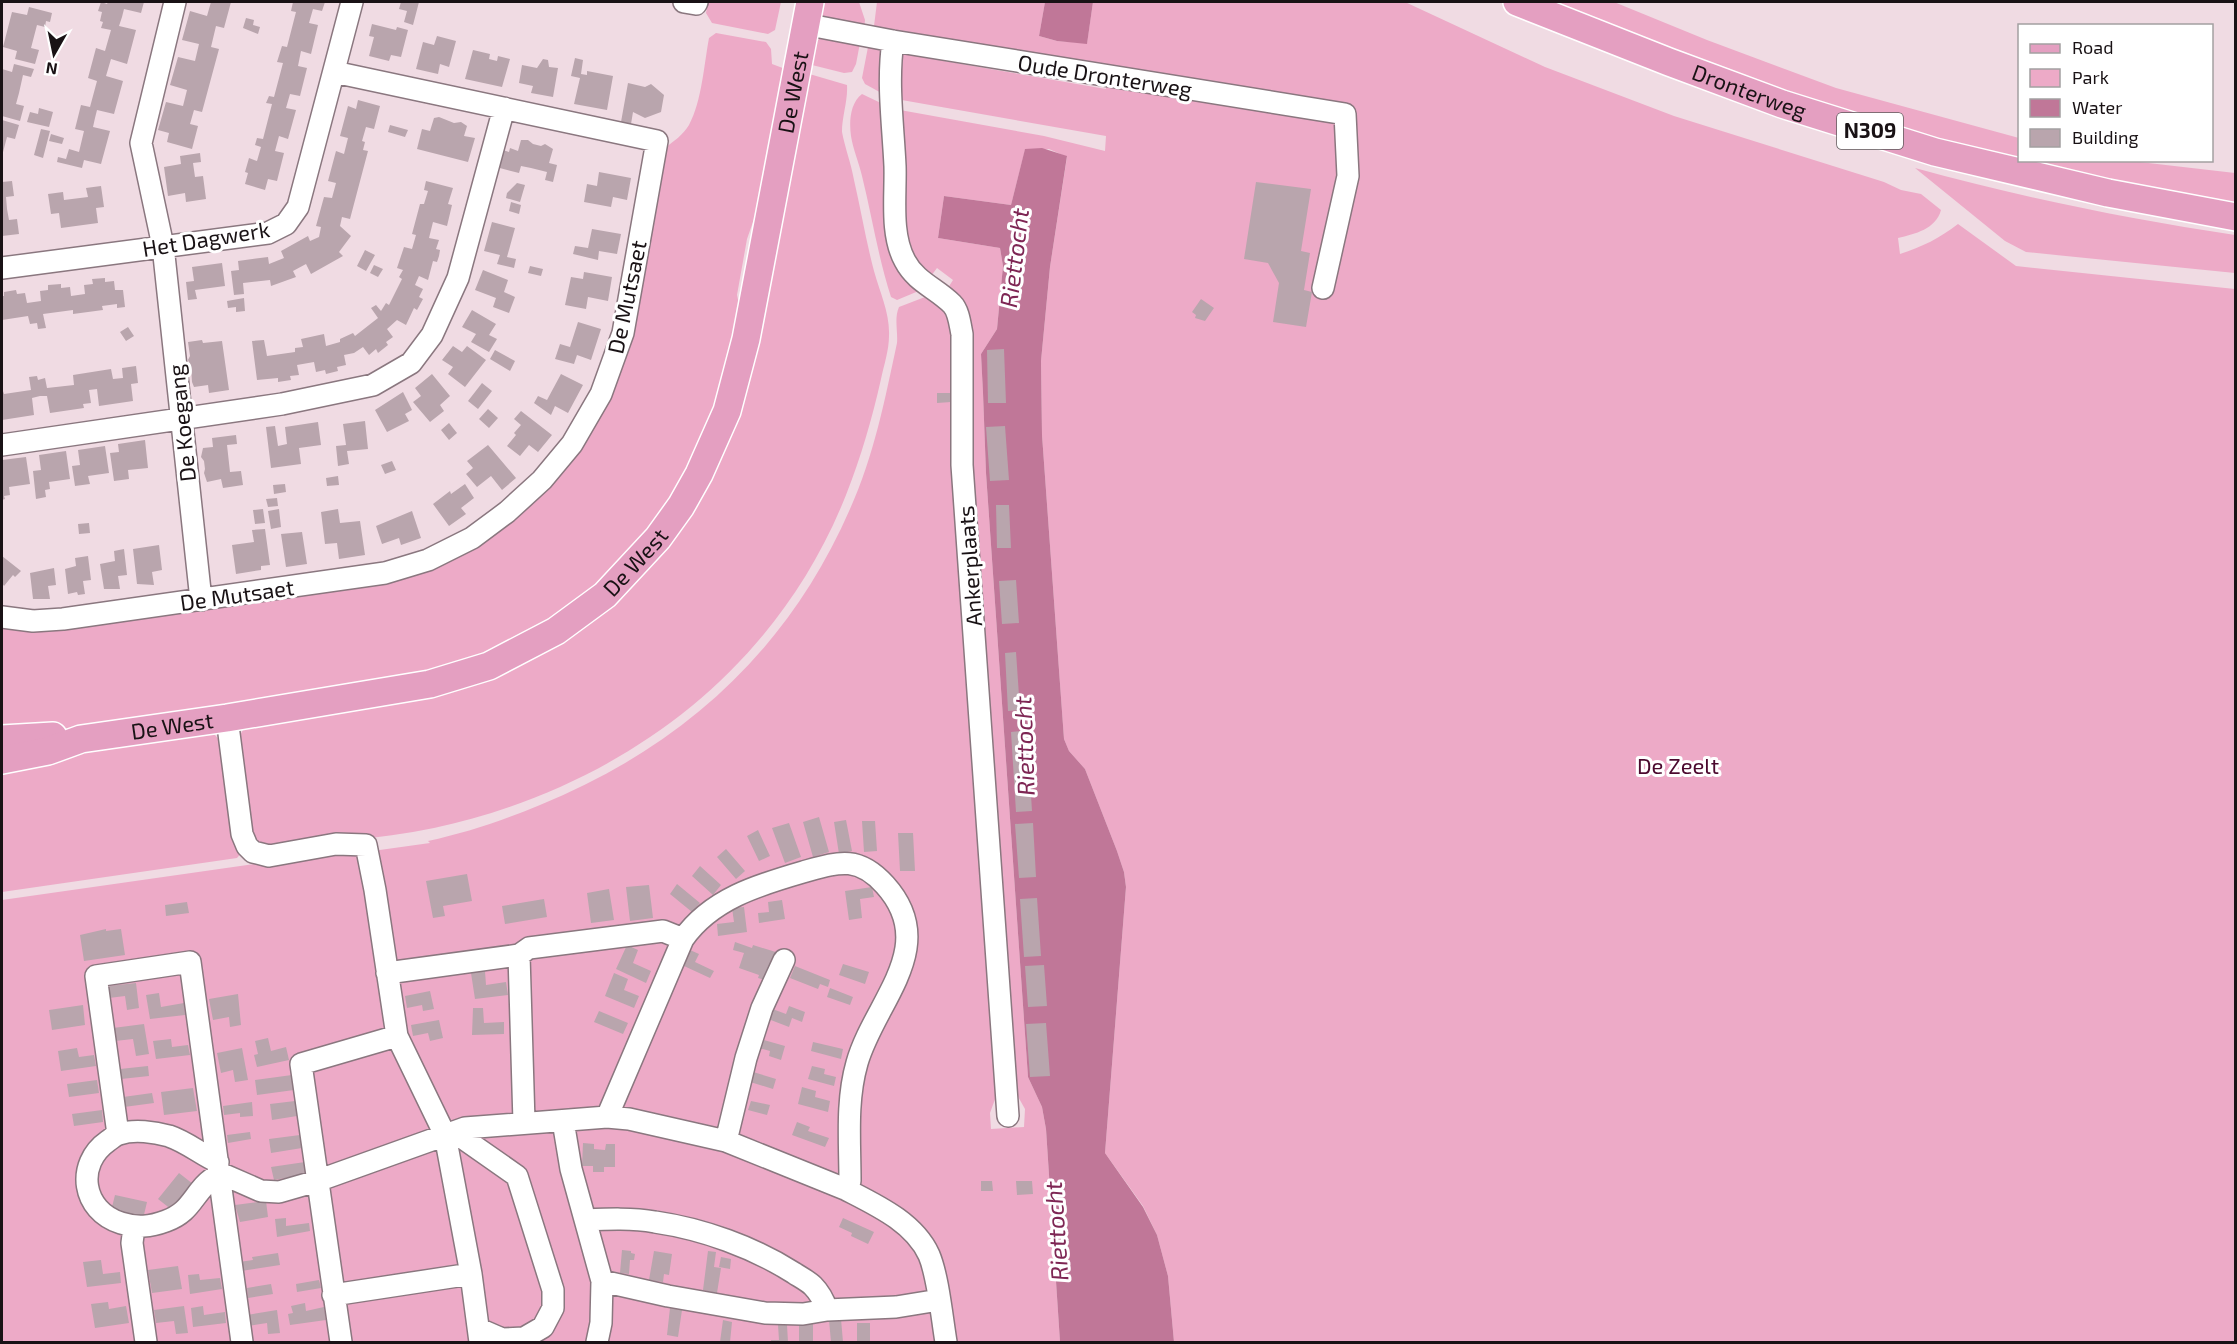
<svg xmlns="http://www.w3.org/2000/svg" width="2237" height="1344" viewBox="0 0 2237 1344" font-family="'Exo 2',sans-serif">
<style>
.green{fill:#edaac7}
.water{fill:#c07798}
.building{fill:#b9a5ad}
.lines{fill:none;stroke-linecap:round;stroke-linejoin:round}
.minor-casing{stroke:#8a777f;stroke-width:24}
.major-casing{stroke:#fff;stroke-width:30}
.minor{stroke:#fff;stroke-width:21}
.major{stroke:#e49fc1;stroke-width:27}
.labels{text-anchor:middle;stroke-width:6;stroke-linejoin:round;paint-order:stroke}
.shield{fill:#fff;stroke:#5e595b;stroke-width:1.5}
.shield-label{font-size:21px;font-weight:bold;fill:#191215}
.street-label{font-size:22px;fill:#191215;stroke:#fff}
.park-label{font-size:22px;fill:#4c092f;stroke:#fff}
.water-label{font-size:24px;font-style:italic;fill:#7e2654;stroke:#fff}
</style>
<rect width="100%" height="100%" fill="#f0dbe3"/>
<path class="green" d="M708,2H781L775,30L768,34L712,23L706,13Z
M820,2H859L865,20L864,30L825,22L817,12Z
M877,2H1045L1039,36L1057,41L1087,43L1093,2H1405L1545,67L1674,116L1884,182L1901,190L1921,194L1941,210C1936,229 1915,234 1898,238L1900,254C1922,247 1940,238 1958,224L2016,266L2235,289V1342H1174L1168,1276L1157,1235L1143,1206L1105,1153L1126,887L1124,872L1117,851L1085,769L1069,751L1064,739L1042,435L1041,361L1050,267L1067,157L1049,149L1025,150L1011,205L944,196L938,238L1000,248L1003,266L997,329L981,354L983,393L986,473L1028,1077L1042,1107L1046,1129L1060,1342H2V900L345,851L351,854L430,843L428,841C466,833 504,820 540,805C682,747 788,651 850,509C874,456 885,399 897,343C898,331 894,318 899,307L925,297L930,298L947,310L953,320L957,479L998,1054L995,1055L998,1091L990,1113L991,1129L1024,1127L1025,1109L1011,1084L969,465L968,326C965,310 958,302 946,291L953,280L937,268L928,280L913,263L906,250L903,238L897,112L900,110L1044,136L1105,151L1106,136L896,99L895,68L899,50L919,53L944,61L1106,89L1107,67L898,32L874,26Z
M1543,2H1614L1707,40L1836,88L2019,138L2020,160L2131,161L2235,173V207L1987,155L1777,93Z
M716,33L766,42L771,49L772,64L788,70L768,179L747,239L737,295L742,318L737,342L692,472L612,577L511,646L438,672L102,726L2,733V624L446,560L582,443L665,148C674,141 683,135 689,125C702,101 704,64 709,38Z
M822,37L860,43L856,64L852,72L844,73L808,64L812,44Z
M868,47H878L884,54L885,95L865,84L862,78Z
M806,73L847,85C848,101 842,116 842,132C845,148 851,163 854,180C861,210 866,241 874,271C880,293 890,313 889,336C889,350 884,365 881,379C872,419 861,457 846,495C775,674 618,788 434,828C378,840 320,842 264,846L253,839L238,739L244,728L496,672L698,498Z
M862,94L885,105L891,207L921,290L897,300L891,297C878,257 872,216 862,176C859,163 853,149 851,136C849,122 850,103 862,94Z
M1915,168C2020,197 2128,219 2235,235V273L2026,252L2005,241Z
M205,730L215,735L220,741L243,851L237,858L2,892V765Z"/>
<path class="water" d="M1045,2H1093L1087,44L1057,41L1039,36Z
M1042,148L1067,156L1050,267L1041,361L1042,435L1064,739L1069,751L1085,769L1117,851L1124,872L1126,887L1105,1153L1143,1207L1157,1235L1168,1276L1174,1342H1060L1046,1129L1042,1107L1028,1077L986,473L983,393L981,354L997,329L1003,266L1000,248L938,238L944,196L1011,205L1025,149Z"/>
<path class="building" d="M101,2L107,4L108,2H144L141,13L124,9L122,17L119,26L136,30L127,64L111,59L106,76L123,81L114,114L97,110L95,118L93,127L110,131L101,164L84,160L82,168L57,162L58,157L66,159L69,149L79,152L84,131L75,129L81,105L90,107L97,81L88,78L96,48L105,51L111,30L101,28L103,22L100,21L102,12L98,11Z
M211,2H231L224,28L216,26L211,47L219,49L202,112L194,110L190,124L198,126L192,149L167,142L169,133L158,130L166,102L183,106L187,90L170,85L178,57L195,61L199,44L182,40L190,11L207,16Z
M293,2H325L322,11L313,9L309,23L318,25L311,54L301,51L298,66L307,68L300,96L290,94L286,108L296,110L288,139L279,136L275,151L284,153L277,181L268,179L265,190L245,184L248,173L245,172L249,158L257,161L261,147L255,145L257,138L263,139L272,104L266,103L269,96L274,97L283,63L277,62L282,46L287,47L296,12L291,11Z
M401,2H419L413,25L404,22L407,11L399,9Z
M29,7L52,13L50,22L46,21L45,27L37,25L31,48L39,50L35,64L15,59L17,51L3,47L12,12L27,15Z
M246,18L254,20L253,25L260,27L258,34L243,28Z
M372,24L396,30L397,27L408,30L401,57L391,55L389,61L369,56L374,37L369,36Z
M437,36L456,41L449,67L440,64L438,74L416,69L423,42L434,45Z
M473,50L490,54L489,59L497,61L498,56L510,59L502,87L465,79Z
M575,58L583,60L581,74L587,75V71L613,76L607,110L574,104L580,78L571,76Z
M543,59L548,60L549,67L558,68L553,97L531,93L533,86L519,83L522,65L537,68Z
M14,64L34,69L31,77L23,75L19,93L16,104L24,106L20,121L2,116V69L12,72Z
M628,83L645,87L651,84L664,95L661,112L645,118L633,112L631,124L621,122Z
M358,100L380,106L374,129L366,127L362,141L365,142L363,150L368,151L350,219L342,217L340,226L351,236L339,252L343,256L311,274L306,264L293,271L296,277L271,286L270,280L243,283L244,294L234,295L231,271L239,270L238,261L268,257L269,264L284,258L281,251L308,236L310,241L319,237L321,227L316,226L324,197L332,198L336,183L328,181L336,151L344,154L348,138L340,136L348,106L356,109Z
M39,108L53,112L49,127L27,122L30,112L38,114Z
M439,117L454,123L461,122L467,126L464,136L475,138L468,162L417,149L422,129L430,131L434,118Z
M2,120L19,125L15,139L7,137L2,156Z
M390,125L408,130L405,137L388,132Z
M41,129L50,131L43,158L34,155Z
M51,134L64,138L62,144L49,141Z
M521,140H528L533,144L541,146L545,144L553,149L549,163L557,165L553,182L545,180L547,172L531,168L521,166L519,173L496,167L500,149L509,152L510,148L518,151Z
M200,153L201,162L193,163L195,177L203,176L206,199L186,202L185,193L168,196L164,167L181,164L180,156Z
M599,172L631,178L627,200L613,197L611,207L584,202L587,184L597,186Z
M12,181L14,196L6,197L7,209L9,220L17,219L19,234L2,236V182Z
M426,181L453,188L448,204L452,205L447,226L433,222L429,238L439,240L436,249L440,250L439,256L437,262L433,261L428,280L419,276L415,285L423,289L419,297L423,299L417,310L414,308L406,325L397,320L387,329L393,337L386,342L388,345L378,353L376,349L369,355L363,347L354,353L344,355L346,365L337,367L338,371L326,374L325,370L316,372L314,362L297,365L299,375L290,376L291,380L278,382V378L257,380L252,341L264,340L267,356L295,352V348L303,347L301,339L324,334L326,346L340,342V339L353,333L355,336L378,318L371,308L376,305L381,311L386,303L389,305L402,279L399,277L403,270L397,268L404,247L412,249L416,235L412,234L420,204H424L428,191L424,190Z
M1256,182L1311,189L1301,251L1310,253L1304,290L1312,292L1306,327L1273,322L1279,283L1268,263L1244,259Z
M517,183L525,185L520,202L506,198L507,193Z
M101,186L104,207L96,208L98,223L61,228L59,213L51,214L48,194L63,192L64,200L88,197L86,188Z
M511,202L521,205L519,214L509,211Z
M492,222L515,228L507,257L516,259L514,268L497,264L500,255L484,251Z
M592,229L621,234L617,254L599,251L598,260L573,254L575,246L588,248Z
M365,250L375,255L366,271L357,266Z
M222,263L225,286L195,290L197,299L188,300L186,282L194,281L192,267Z
M374,265L383,269L378,277L370,273Z
M530,266L543,269L541,276L528,273Z
M483,270L508,280L504,292L515,297L509,313L493,307L496,298L475,290Z
M584,272L612,277L608,301L588,297L586,309L565,305L571,277L583,279Z
M105,278V282L114,281L115,290H123L125,307L117,308V304L102,306L103,310L73,314V310L43,314L46,328L38,329L37,323L30,324L28,316L2,320V296H4V292L16,290L17,294L25,293L27,303L41,301L40,291L48,290V285L61,284V288L70,287L71,296L85,294L84,285L93,284L92,279Z
M244,298L245,311L236,312V307L228,308L227,301Z
M1201,299L1214,308L1205,321L1195,318L1196,315L1192,312Z
M472,310L496,324L489,335L497,339L489,352L471,342L476,334L462,327Z
M578,322L601,329L591,360L577,355L574,364L555,359L560,344L570,347Z
M128,327L134,336L126,341L120,332Z
M202,340L203,343L222,341L229,390L209,393L208,385L194,387L192,382L191,366L188,360L190,356L188,342Z
M453,346L462,352L467,346L486,360L465,387L448,374L453,367L442,360Z
M1004,349L1006,403H988L987,350Z
M495,350L515,361L510,371L490,359Z
M136,366L138,383L131,384L133,401L99,406L97,389L89,390L91,403L83,404L84,408L50,413L47,396H40L32,398L34,415L2,420V388L4,394L31,390L29,377L37,376L38,380L45,378L47,388L74,385L73,375L111,369L113,379L123,378L122,368Z
M432,374L450,396L440,405L444,411L430,422L413,402L421,396L415,388Z
M561,374L583,385L568,413L555,406L551,415L534,403L538,396L547,400Z
M482,383L492,391L478,409L468,401Z
M403,392L412,410L405,414L409,421L387,432L375,410Z
M937,393H951V402L937,403Z
M488,409L498,418L489,428L479,419Z
M521,411L552,435L538,452L529,445L520,456L507,446L516,435L514,433L521,425L514,419Z
M365,421L368,449L347,451L349,464L338,466L336,446L346,445L343,424Z
M318,422L321,445L299,448L301,464L271,468L266,427L275,426L278,446L287,444L285,427Z
M449,423L457,433L449,440L441,430Z
M1005,426L1009,480L990,481L986,427Z
M236,435L237,444L227,445L230,472L241,471L243,485L223,488L221,479L207,482L204,473L205,469L204,461L201,457L203,448L213,447L212,438Z
M145,440L148,468L128,470L129,479L114,481L110,453L119,452L118,444Z
M488,445L516,478L502,490L491,476L477,487L466,474L473,468L467,461Z
M105,446L109,473L88,476L90,484L75,486L72,466L80,465L78,450Z
M66,451L70,479L49,482L50,489L45,490L46,497L36,499L33,471L41,470L39,455Z
M26,457L30,484L9,487L10,495L4,496L5,499L2,500V460Z
M392,461L396,470L385,474L381,465Z
M338,476L339,485L327,486L326,478Z
M285,484L286,492L274,494L273,485Z
M465,484L474,498L461,508L466,514L449,526L433,504L450,491L451,494Z
M277,498L278,506L268,507L266,499Z
M996,505H1009L1011,548H997Z
M263,509L265,523L255,524L253,510Z
M279,509L281,527L271,529L268,511Z
M338,509L340,523L360,521L365,555L339,559L337,543L325,544L321,512Z
M412,511L421,538L401,545L399,538L382,544L376,526Z
M89,523L90,533L79,534L78,524Z
M265,529L270,565L261,566V570L236,574L232,545L254,542L252,530Z
M302,532L307,564L286,567L281,534Z
M159,545L162,570L152,572L154,585L137,584L133,549Z
M124,549L127,575L118,576L120,589H104L100,564L115,561L114,551Z
M2,556L21,571L15,577L13,575L4,586L2,583Z
M88,556L91,580L83,581L85,594L78,595L77,592L68,594L65,569L76,566L75,558Z
M54,568L56,585L48,586L50,599H33L30,573Z
M1016,580L1019,623L1002,624L999,581Z
M1016,652L1020,710L1008,711L1005,653Z
M1027,730L1032,811L1016,812L1011,732Z
M819,817L829,852L813,857L803,822Z
M846,820L852,851L839,854L834,822Z
M862,821H875L877,851L864,852Z
M789,823L801,857L785,863L772,828Z
M1033,823L1036,877L1019,878L1015,824Z
M758,830L770,856L759,861L747,836Z
M898,833H913L915,871H900Z
M726,849L745,871L736,879L717,857Z
M700,866L721,885L713,895L692,876Z
M467,874L472,901L443,906L445,916L433,918L426,881Z
M677,884L700,903L692,912L670,894Z
M649,885L653,918L630,921L626,887Z
M872,887L874,897L860,899L862,918L849,920L845,891Z
M609,889L614,920L591,923L587,893Z
M1037,898L1041,956L1024,957L1020,899Z
M544,899L547,917L505,924L502,906Z
M782,900L785,919L759,923L758,913L769,912L768,902Z
M187,902L189,913L166,916L165,905Z
M744,907L747,932L718,936L717,924L734,922L732,908Z
M106,929V931L121,929L125,955L84,961L80,935Z
M735,942L752,948L753,945L779,953L768,981L758,978L759,975L739,968L744,953L733,950Z
M627,945L638,950L633,963L651,971L646,983L616,969Z
M690,950L699,954L695,962L714,971L710,978L684,966Z
M843,964L869,972L865,984L839,975Z
M1044,965L1047,1006L1028,1007L1025,966Z
M795,966L830,980L828,987L820,984L818,989L790,978Z
M485,971L486,985L506,982L508,995L475,999L471,973Z
M614,973L628,979L624,990L639,996L634,1008L605,996Z
M136,983L139,1008L127,1010L125,996L109,998L108,986Z
M830,988L853,997L850,1005L827,997Z
M430,991L434,1009L423,1011L422,1005L407,1008L405,996Z
M159,993L161,1007L184,1003L185,1015L150,1019L146,995Z
M238,994L241,1025L230,1027L229,1017L213,1020L209,999Z
M83,1005L85,1025L52,1030L49,1010Z
M789,1006L805,1012L802,1022L792,1018L789,1027L763,1017L767,1007L786,1014Z
M473,1008H483L484,1023L504,1022V1034L472,1035Z
M599,1011L628,1023L623,1034L594,1022Z
M439,1020L443,1038L430,1041L428,1033L413,1036L411,1025Z
M1046,1023L1050,1076L1030,1077L1026,1024Z
M144,1024L149,1054L136,1056L133,1039L115,1041L113,1028Z
M268,1038L271,1051L286,1047L289,1060L257,1067L254,1055L258,1054L255,1041Z
M757,1038L785,1046L781,1060L769,1056L770,1051L755,1047Z
M171,1039L172,1047L188,1045L190,1055L156,1059L153,1041Z
M813,1042L843,1049L841,1059L811,1051Z
M77,1048L79,1057L94,1055L96,1066L61,1071L58,1051Z
M242,1048L248,1080L235,1082L233,1070L221,1073L217,1053Z
M148,1066L149,1076L121,1079L120,1069Z
M812,1066L825,1069L824,1074L836,1077L834,1086L808,1079Z
M750,1071L776,1079L773,1089L747,1081Z
M292,1075L294,1090L257,1095L255,1080Z
M97,1080L99,1093L69,1097L67,1084Z
M802,1087L816,1091L815,1097L830,1101L828,1112L798,1104Z
M193,1088L197,1111L164,1115L161,1092Z
M152,1093L154,1103L124,1107L123,1097Z
M295,1101L297,1116L272,1120L270,1104Z
M751,1101L770,1105L767,1115L748,1110Z
M252,1102L253,1116L240,1117V1113L224,1115L223,1106Z
M102,1110L103,1122L74,1126L72,1114Z
M797,1122L810,1127L808,1131L829,1138L825,1147L792,1135Z
M250,1132L251,1139L228,1143L227,1135Z
M300,1135L302,1148L271,1153L269,1139Z
M583,1143L594,1144V1149L605,1150L606,1144H615V1167H604V1172H593V1166H582Z
M305,1162L307,1174L274,1180L271,1167Z
M179,1173L193,1184L172,1210L158,1199Z
M981,1181H992L993,1191H981Z
M1016,1181H1032L1033,1194L1017,1195Z
M115,1195L147,1202L143,1219L111,1211Z
M266,1201L268,1217L240,1222L235,1205Z
M286,1218V1226L309,1223L310,1231L277,1237L275,1219Z
M843,1218L874,1232L868,1244L851,1236L852,1233L839,1227Z
M622,1250L631,1251V1253L635,1254L634,1260H630L629,1274L620,1273Z
M654,1251L672,1254L669,1275L664,1274L663,1282L649,1280Z
M708,1251L716,1252L714,1267L721,1268L717,1293L703,1290Z
M278,1253L280,1265L241,1271L239,1262L253,1260L252,1257Z
M721,1257L731,1259L730,1269L719,1267Z
M101,1260L103,1274L120,1272L121,1283L87,1287L83,1262Z
M178,1266L182,1289L152,1293L148,1270Z
M199,1274L200,1280L220,1278L222,1289L190,1294L188,1275Z
M319,1280L321,1288L297,1292L296,1284Z
M271,1284L273,1294L248,1298L247,1288Z
M108,1302L109,1309L126,1306L129,1323L95,1328L91,1304Z
M305,1303L306,1311L324,1307L326,1320L290,1325L288,1314L293,1313L291,1306Z
M184,1306L188,1333L176,1334L174,1321L156,1323L154,1310Z
M203,1306L204,1315L225,1312L226,1323L193,1327L191,1308Z
M670,1308L682,1310L678,1337L667,1335Z
M277,1310L280,1333L268,1334L267,1323L248,1326L247,1315Z
M841,1319L843,1342H831L829,1320Z
M723,1320L732,1322L730,1342H720Z
M813,1321V1342H799V1323Z
M857,1323H870V1342H857Z
M778,1325H787L788,1342H771V1340H779Z"/>
<g class="lines">
<defs>
<path id="minor" d="M175,2L141,143L163,246L201,600
M684,2L696,4L697,2
M804,24L893,41L1345,114L1348,176L1323,288
M893,41C887,82 893,124 895,166C896,195 890,234 905,261C916,282 936,288 952,304C959,311 960,325 962,334V465L1008,1116
M2,268L268,233L286,224L298,207L352,2
M2,445L282,404L373,385L411,363L432,335L458,278L504,108
M2,617L33,621L63,619L385,573L428,560L472,538L507,512L542,480L572,444L601,394L623,333L657,141L334,72
M227,718L242,834L247,846L253,852L269,856L336,844L366,845L375,890L397,1036L445,1135L471,1274L480,1342
M519,955L529,948L663,931L683,939
M387,973L519,955L524,1122
M607,1117L629,1119L726,1141L845,1189
M563,1121L571,1169L602,1281L601,1323L597,1342
M454,1132L517,1176L553,1290V1308L543,1327L524,1338L502,1339L479,1329
M118,1134L96,976L190,962L242,1342
M726,1141L746,1058L762,1008L784,960
M218,1162C202,1155 187,1142 169,1136C155,1132 134,1129 119,1134C115,1135 111,1139 108,1141C75,1164 82,1211 121,1223C137,1228 150,1227 166,1221C188,1213 191,1200 205,1185C209,1180 215,1177 220,1173L261,1191L279,1192L317,1181L465,1128L607,1117L683,939C711,899 758,885 803,872C839,862 858,855 885,885C941,947 874,1002 857,1063C846,1101 850,1142 850,1181L845,1189C876,1205 914,1222 929,1255C938,1276 942,1318 946,1342
M586,1220C609,1219 632,1218 655,1222C703,1229 753,1247 794,1273C800,1277 808,1281 813,1286C820,1293 824,1301 827,1310
M134,1227L132,1243L146,1342
M602,1281L668,1296L765,1313L803,1314L827,1310L896,1307L939,1300
M333,1295L471,1274
M341,1342L301,1064L397,1036"/>
<g id="major">
<path id="s1" d="M1517,2L1669,62L1782,104L1935,152L2108,193L2236,217"/>
<path d="M2,739L53,736"/>
<path id="s2" d="M2,760L48,751L81,739L227,718L430,684L489,666L556,631L605,595L658,538L681,506L699,474L727,411L746,339L810,2"/>
</g>
</defs>
<use href="#minor" class="minor-casing"/>
<use href="#major" class="major-casing"/>
<use href="#minor" class="minor"/>
<use href="#major" class="major"/>
</g>
<g class="labels">
<rect class="shield" x="1837" y="113" width="66" height="36" rx="4.5"/>
<g class="shield-label">
<text x="1870" y="138">N309</text>
</g>
<g class="street-label">
<text transform="translate(1105 76) rotate(9)" y="8">Oude Dronterweg</text>
<text dy="8" stroke="none"><textPath href="#s1" startOffset="249">Dronterweg</textPath></text>
<text dy="8" stroke="none"><textPath href="#s2" startOffset="1182">De West</textPath></text>
<text transform="translate(206 239) rotate(-9)" y="8">Het Dagwerk</text>
<text transform="translate(627 297) rotate(-78)" y="8">De Mutsaet</text>
<text transform="translate(182 423) rotate(-96)" y="8">De Koegang</text>
<text dy="8" stroke="none"><textPath href="#s2" startOffset="678">De West</textPath></text>
<text transform="translate(970 566) rotate(-94)" y="8">Ankerplaats</text>
<text transform="translate(237 595) rotate(-8)" y="8">De Mutsaet</text>
<text dy="8" stroke="none"><textPath href="#s2" startOffset="174">De West</textPath></text>
</g>
<g class="park-label">
<text x="1678" y="774">De Zeelt</text>
</g>
<g class="water-label">
<text transform="translate(1015 258) rotate(-83)" y="8">Riettocht</text>
<text transform="translate(1025 746) rotate(-92)" y="8">Riettocht</text>
<text transform="translate(1057 1231) rotate(-94)" y="8">Riettocht</text>
</g>
</g>
<rect width="2237" height="1344" fill="none" stroke="#191215" stroke-width="6"/>
<rect x="2018" y="24" width="195" height="138" fill="#ffffff" stroke="#a3a0a1" stroke-width="1.5"/>
<rect x="2030" y="44" width="30" height="9" fill="#e49fc1" stroke="#a3a0a1" stroke-width="1.5"/>
<text x="2072" y="54" font-size="18" fill="#191215">Road</text>
<rect x="2030" y="69" width="30" height="18" fill="#edaac7" stroke="#a3a0a1" stroke-width="1.5"/>
<text x="2072" y="84" font-size="18" fill="#191215">Park</text>
<rect x="2030" y="99" width="30" height="18" fill="#c07798" stroke="#a3a0a1" stroke-width="1.5"/>
<text x="2072" y="114" font-size="18" fill="#191215">Water</text>
<rect x="2030" y="129" width="30" height="18" fill="#b9a5ad" stroke="#a3a0a1" stroke-width="1.5"/>
<text x="2072" y="144" font-size="18" fill="#191215">Building</text>
<g transform="translate(54 54) rotate(189)" stroke="#ffffff" stroke-width="4.5" paint-order="stroke">
<path d="M0-4.5L10 22L0 15L-10 22Z" fill="#191215"/>
<text y="-9" font-size="16" font-weight="bold" text-anchor="middle" fill="#191215">N</text>
</g>
</svg>
